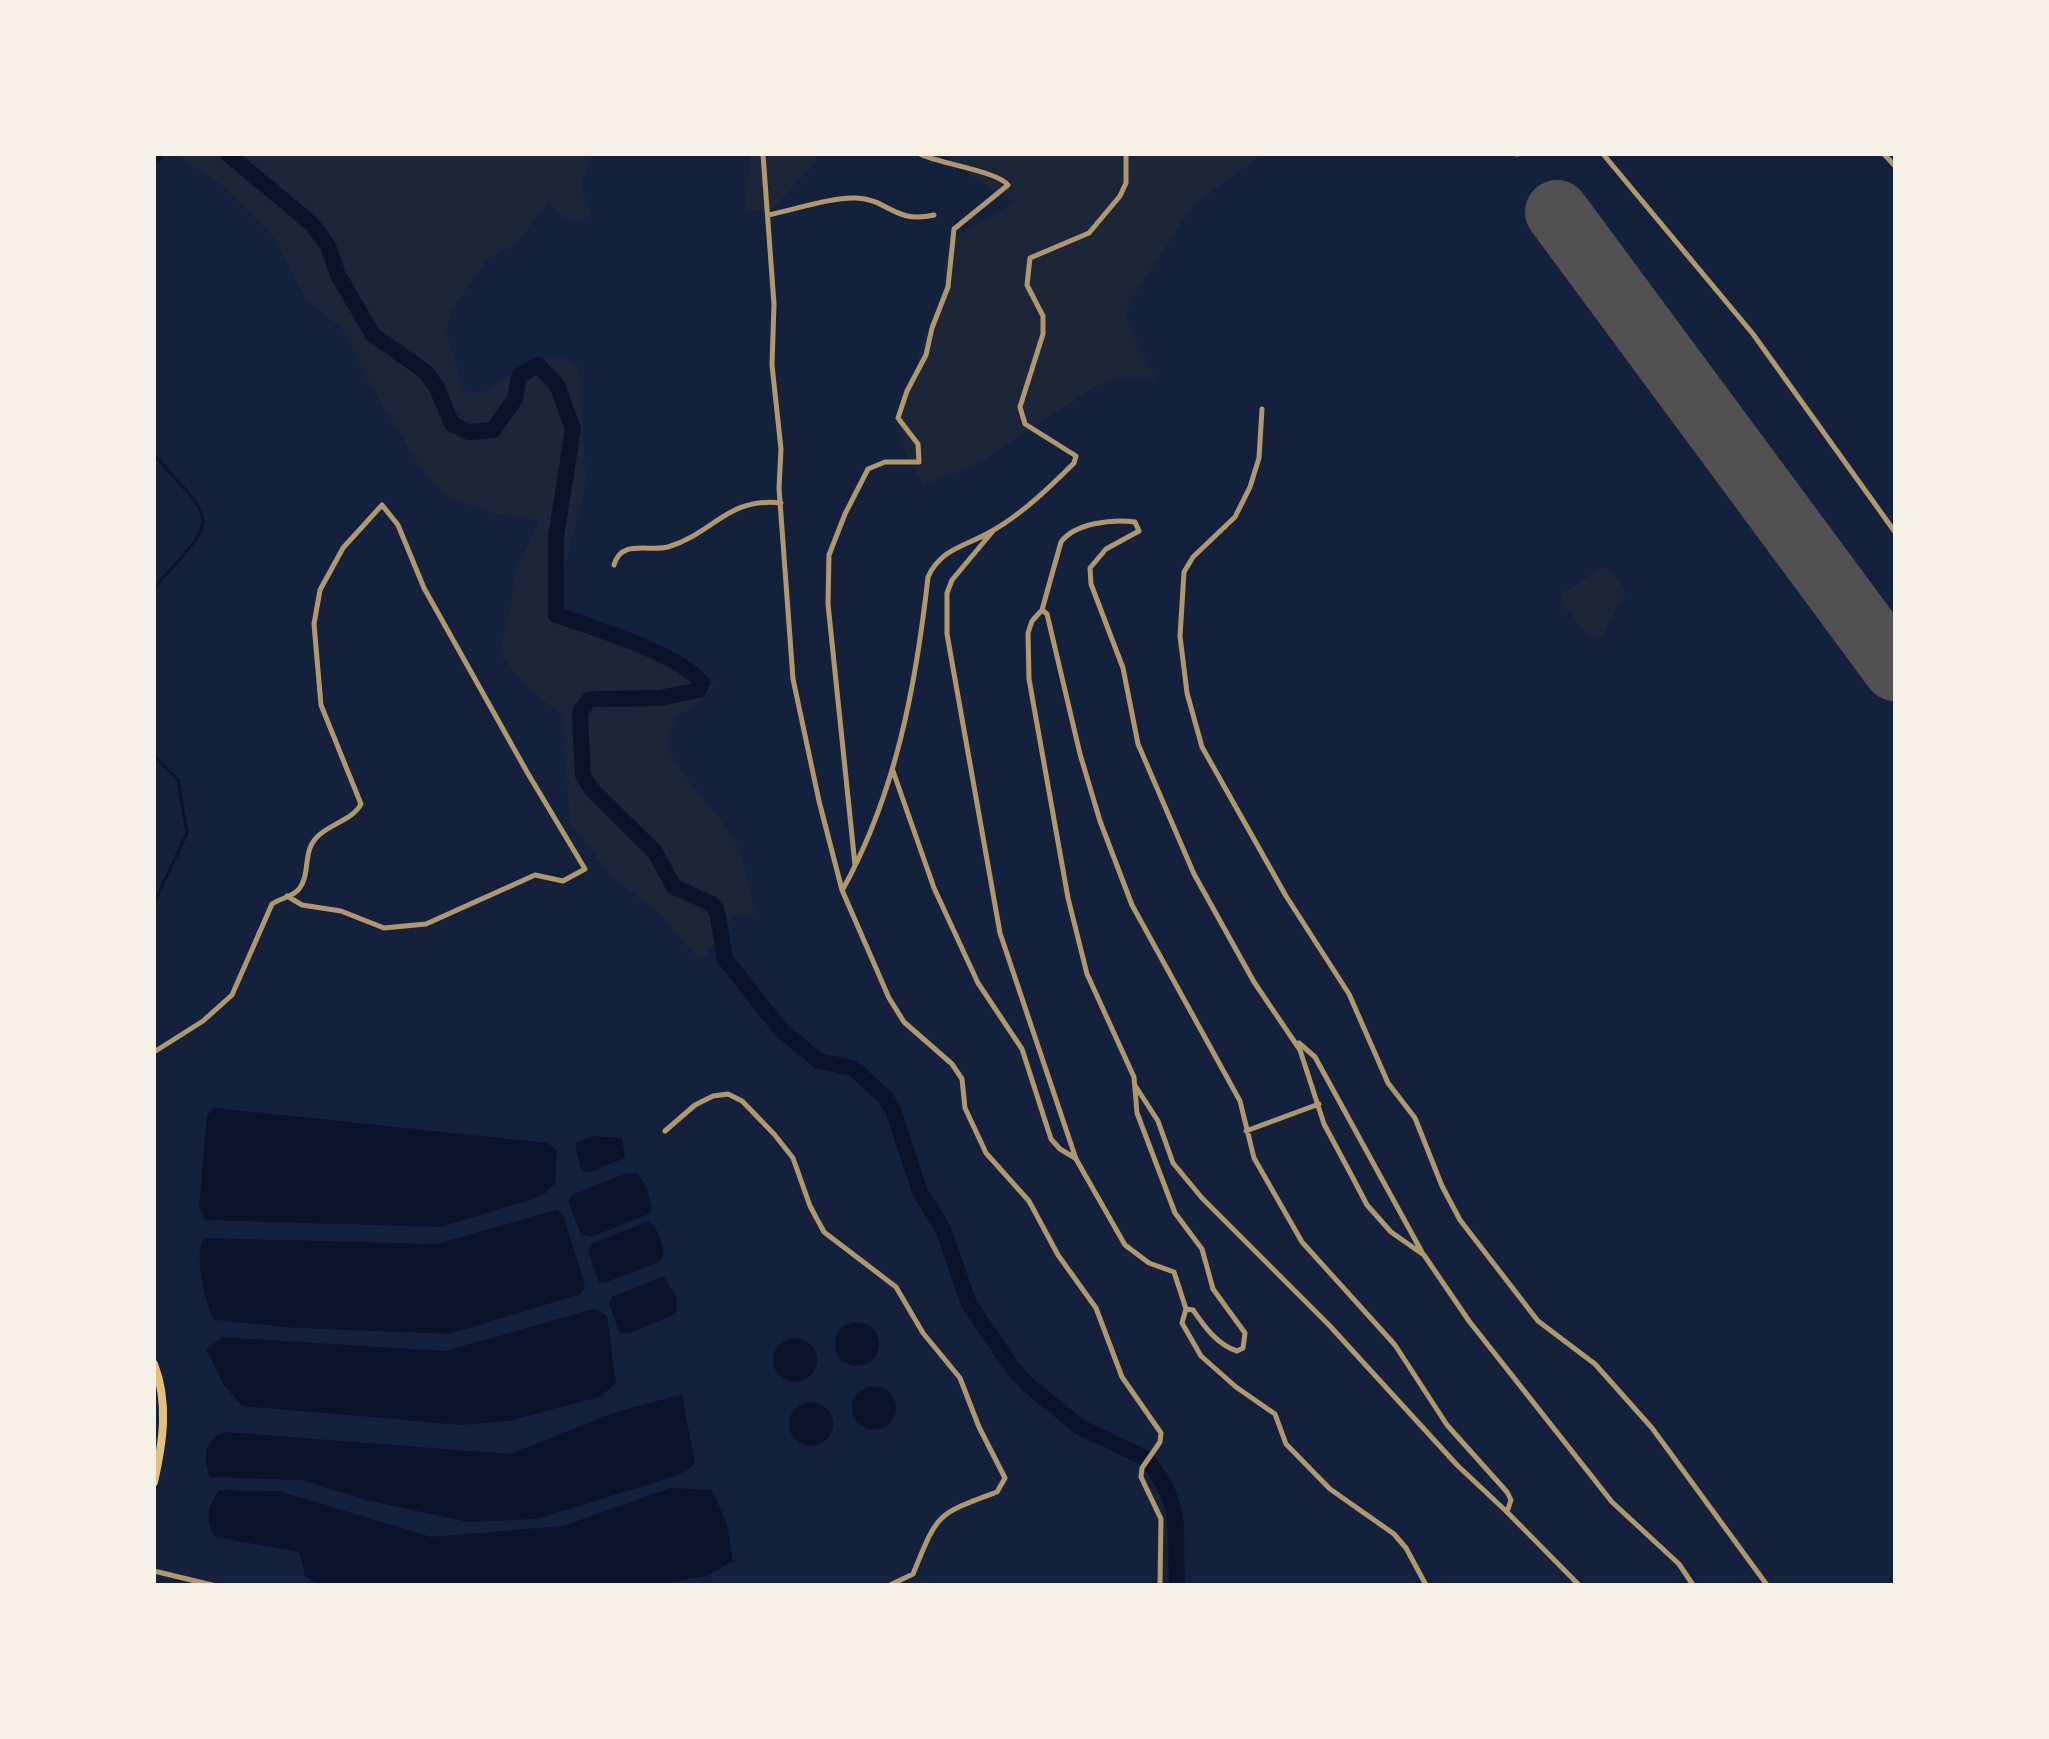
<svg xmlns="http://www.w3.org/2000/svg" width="2049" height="1739" viewBox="0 0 2049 1739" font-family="'Public Sans',sans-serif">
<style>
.green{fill:#1d2539}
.water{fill:#0b132b}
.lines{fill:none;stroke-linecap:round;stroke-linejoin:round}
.stream{stroke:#0b132b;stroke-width:3}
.river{stroke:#0b132b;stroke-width:16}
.runway{stroke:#525050;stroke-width:64}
.minor{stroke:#b1986c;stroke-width:5}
.trunk{stroke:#e5c07b;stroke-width:8}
</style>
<rect width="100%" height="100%" fill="#14213d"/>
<path class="green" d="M175,154H594C580,181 577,184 591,212L580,222L563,219L549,201L518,242L488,259L450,312L446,330L464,391L483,392C513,375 544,338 579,367L586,482L558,592L560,612C586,633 612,629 641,640C668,649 692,670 714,687L690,709L676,715L667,745C684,786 724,812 740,853C747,872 750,894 755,914L734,916L701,962L659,913L611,876L570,822L562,715L527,687L499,653L511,605L515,572L540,521L498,514L449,499L422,470L372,388L343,329L307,301L273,236L218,182Z
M750,154H818L815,164L769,212L746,209Z
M944,154H1264L1193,205L1134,295L1125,316L1156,381L1124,377L1096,386L981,462L923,485L900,443V418L924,339L946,301L944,267L954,237L1015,203L960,169Z
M1602,567L1614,573L1626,593L1601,637L1591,639L1563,605L1562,594Z"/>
<path class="water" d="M215,1108L548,1143L557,1151L555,1184L542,1196L441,1227L205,1220L199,1207L207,1115Z
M593,1136L622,1138L625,1158L590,1172L581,1170L575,1143Z
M637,1173L647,1188L652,1210L649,1214L591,1237L581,1235L568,1201L572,1195L624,1174Z
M556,1210L563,1214L585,1286L581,1294L449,1334L297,1328L215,1320C205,1307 193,1250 204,1238L437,1244Z
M649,1221C658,1227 662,1243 664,1254L659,1262L604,1283L599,1282L588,1251L593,1243Z
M664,1276L677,1299L676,1314L628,1334L620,1333L609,1304L612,1297Z
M594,1309L607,1316L616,1384L599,1397L509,1421L462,1425L242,1406L223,1384L206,1349L222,1337L445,1351Z
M835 1344a22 22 0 1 1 44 0a22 22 0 1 1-44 0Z
M773 1360a22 22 0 1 1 44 0a22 22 0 1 1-44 0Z
M852 1408a22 22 0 1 1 44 0a22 22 0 1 1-44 0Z
M682,1394L695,1464L679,1475L537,1519L468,1522L366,1500L302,1480L210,1477C202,1459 204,1437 226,1432L510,1454L610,1414Z
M789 1424a22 22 0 1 1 44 0a22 22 0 1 1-44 0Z
M670,1488L712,1490L727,1524L733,1561L706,1576L657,1585H318L305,1576L299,1552L215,1537C204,1522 208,1503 220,1490L279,1491L431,1537L563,1526Z"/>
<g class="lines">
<path class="stream" d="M154,455C220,527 218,516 154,588
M154,756L178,780L187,833L154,903"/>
<path class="river" d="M228,154L312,224L328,246L338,275L373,335L426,372L437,388L452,424L469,432L493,430L515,399L519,376L538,365L557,385L573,429L556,537V615C590,626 682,655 702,683L699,690L660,698L590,699L581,710L580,719L583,775L592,790L655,852L674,887L712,904L717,911L725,959L781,1030L819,1061L853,1068L885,1097L893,1110L920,1192L943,1229L969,1304L1012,1367L1027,1384L1080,1427L1145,1458
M154,156L156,154
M1147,1460C1185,1506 1174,1530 1177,1585"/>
<path class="runway" d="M1557,212L1895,669"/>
<path class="minor" d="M763,154L774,304L772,365L781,449L779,488L793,679L819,801L842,890L889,998L904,1022L952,1064L962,1079L965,1108L986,1153L1029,1201L1058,1255L1096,1308L1122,1377L1161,1433L1160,1442L1142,1468L1141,1477L1161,1519L1160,1585
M1516,154H1518
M1603,154L1753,334L1895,532
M1884,154L1895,166
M768,215C793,210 832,197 856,198C889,199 893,224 934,215
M1262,409L1259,458L1250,487L1235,517L1193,557L1184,572L1180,636L1187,693L1202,747L1286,896L1349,994L1388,1083L1415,1118L1442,1186L1460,1220L1538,1321L1595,1364L1652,1428L1767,1585
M993,531L952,580L947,593V634L1000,933L1076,1159L1125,1245L1149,1263L1174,1272L1186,1309L1193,1310C1204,1326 1217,1345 1237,1351L1243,1348L1245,1333L1213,1289L1202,1249L1175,1213L1137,1113L1134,1077L1087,974L1068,898L1029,679L1028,633L1032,621L1042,610L1047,614L1080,754L1100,821L1132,905L1240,1101L1254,1158L1302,1242L1395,1345L1447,1425L1507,1492L1511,1500L1507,1512L1457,1465L1329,1325L1202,1198L1173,1163L1158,1121L1136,1087
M614,565C621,539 649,552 668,547C714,533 727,497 781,503
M1042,610L1061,542C1075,523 1112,519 1135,522L1139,531L1106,549L1090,568L1091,584L1123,668L1138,744L1194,874L1254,982L1300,1050L1324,1124L1354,1180L1367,1205L1391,1232L1424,1255L1469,1321L1612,1502L1679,1564L1693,1585
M893,771L934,888L978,983L1022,1049L1051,1139L1060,1149L1075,1158
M855,865L828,604L829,555L845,514L868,469L885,462H919L918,444L898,418L907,391L926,355L932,328L948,287L954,229L1008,185C997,171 940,164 920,154
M843,889C896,793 916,685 928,577C941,548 967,546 992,531C1022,514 1050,487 1074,463L1076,456L1025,424L1020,407L1043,334V316L1027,285L1030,258L1089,233L1120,196L1126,183V154
M1299,1043L1315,1057L1423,1254
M154,1052L203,1021L232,995L272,904C280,898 293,897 299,889C311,874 302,852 317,837C329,824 353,820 361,804L321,705L314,624L320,590L343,548L382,505L398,525L424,588L527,772L585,869L563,881L535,875L426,924L384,928L341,911L302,905L287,896
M665,1131L695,1105L713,1096L728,1094L742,1101L774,1134L793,1158L810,1206L824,1232L896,1287L923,1333L960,1378L979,1427L1005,1478L997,1492C935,1515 938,1513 913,1574L890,1585
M1246,1131L1319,1104
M1186,1309L1182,1323L1201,1356L1236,1387L1275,1414L1286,1444L1330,1489L1394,1534L1406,1548L1426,1585
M1507,1512L1579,1585
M154,1571L212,1585"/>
<path class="trunk" d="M154,1364C169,1403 163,1442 154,1482"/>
</g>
<rect width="2049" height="1739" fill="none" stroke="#f6f1e7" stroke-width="312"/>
</svg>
